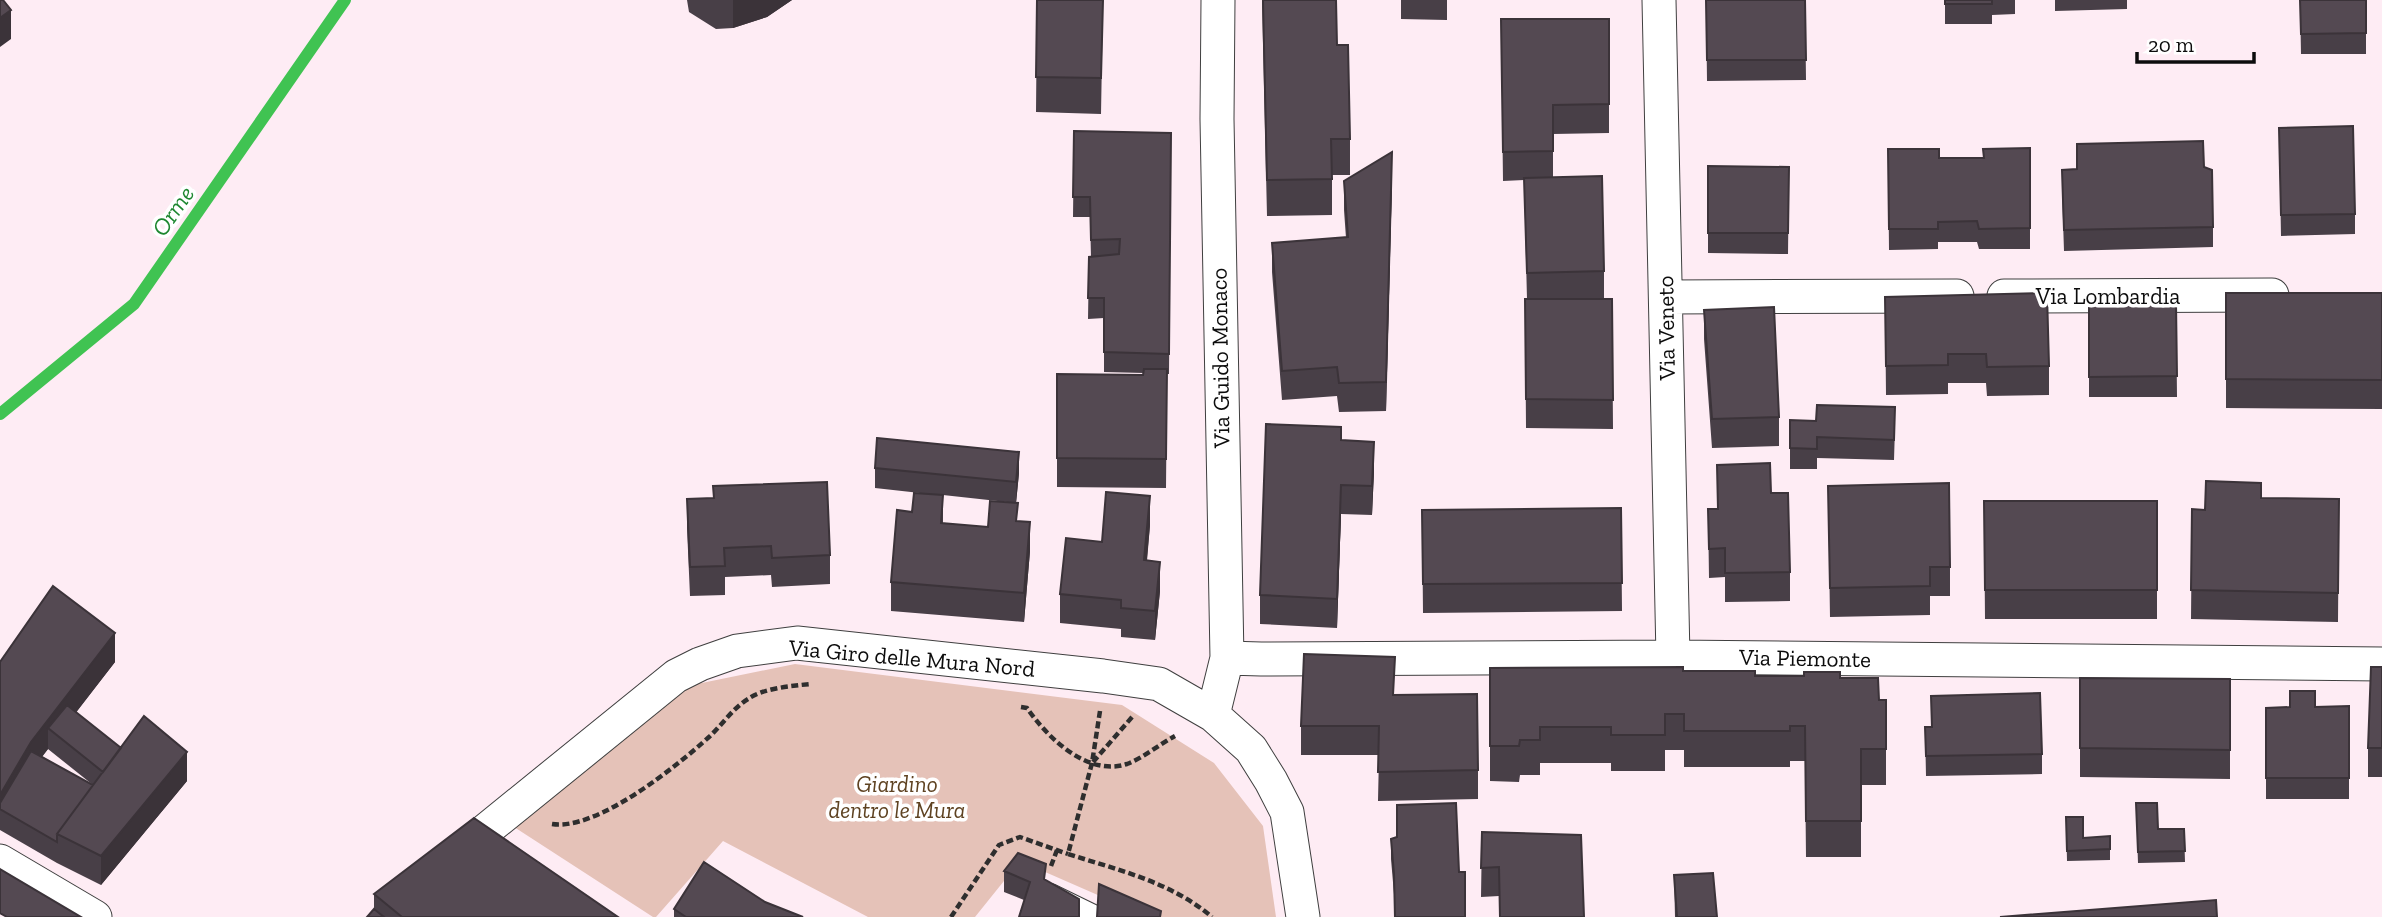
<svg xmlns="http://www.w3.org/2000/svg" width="2382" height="917" viewBox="0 0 2382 917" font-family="'Zilla Slab',serif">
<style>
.green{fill:#e5c2b8}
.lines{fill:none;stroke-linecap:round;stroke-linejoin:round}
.stream{stroke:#40c352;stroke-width:12}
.pedestrian-casing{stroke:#3f3f3f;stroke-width:26}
.minor-casing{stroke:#3f3f3f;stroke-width:35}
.path{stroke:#2e2e2e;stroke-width:4.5;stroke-dasharray:7 3.5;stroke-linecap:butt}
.pedestrian{stroke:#fff;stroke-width:24}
.minor{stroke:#fff;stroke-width:33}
.wall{fill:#483f47;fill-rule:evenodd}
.shaded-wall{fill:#3b3339}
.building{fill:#544952;stroke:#3b3339;stroke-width:2}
.labels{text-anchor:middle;stroke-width:7;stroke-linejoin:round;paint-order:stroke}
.street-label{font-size:23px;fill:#0c0c0c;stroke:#fff}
.park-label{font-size:23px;font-style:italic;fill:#5e4221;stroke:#fff}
.water-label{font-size:24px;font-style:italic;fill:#1e8730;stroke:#fff}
</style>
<rect width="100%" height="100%" fill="#feecf4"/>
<path class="green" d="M795,664L1122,705L1214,763L1263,826L1276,917H1148L1020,861L975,917H868L723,841L656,917H653L511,825L692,685Z"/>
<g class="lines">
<path class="stream" d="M0,414L134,304L345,0"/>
<defs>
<path id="pedestrian" d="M1050,896L1093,917"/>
<path id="minor" d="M1659,0L1673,657
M2004,296L2272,295
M1666,297L1957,296
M1227,658L1261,659L1673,657L2382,664
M1213,715L1227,658L1217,119L1218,0
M454,856L676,676L700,664L737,651L797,643L1103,676L1159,684L1213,715L1251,749L1271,781L1287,812L1303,917
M0,861L95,917"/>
</defs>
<use href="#pedestrian" class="pedestrian-casing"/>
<use href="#minor" class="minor-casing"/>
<path class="path" d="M1021,707L1027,708C1047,737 1087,777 1127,764C1143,758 1160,744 1175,736
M1100,711L1092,763L1068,854C1118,870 1171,882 1212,917
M1093,762L1133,716
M552,824C597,831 677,766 709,737C722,725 733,708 748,699C763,688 792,686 810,684
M1051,866L1057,850
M951,917L999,845L1020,837L1068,854"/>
<use href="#pedestrian" class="pedestrian"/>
<use href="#minor" class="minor"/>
</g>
<path class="wall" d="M687,0H792L767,17L733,28L716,29L689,12Z
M1037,0H1103L1101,114L1036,112Z
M1262,0H1336L1337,45L1350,139V175H1332V215L1267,216Z
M1401,0H1447V20L1401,19Z
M1706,0H1805L1806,80L1707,81Z
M1945,0H2015V14L1992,15V24H1945Z
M2055,0H2127V9L2055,11Z
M2300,0H2366V54H2301Z
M1501,19H1609V133L1553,134V177L1604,271V299H1612L1613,429L1526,428L1525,299H1527L1524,180L1503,181Z
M2279,128L2355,214V234L2281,236Z
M1074,131L1171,133L1169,374H1167L1166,488L1057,487V374L1143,375L1144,373L1104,372V318L1088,319L1089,257H1091L1090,217H1073Z
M2030,148V249H1979L1977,242H1938V249L1889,250L1888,149L1939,158H1983Z
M1708,166L1789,167L1788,254L1708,253Z
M2204,167L2213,227V247L2064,251L2062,190Z
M1344,181H1392L1386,411L1339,412L1337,396L1282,400L1272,272V243L1346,238L1344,210Z
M2226,293H2382V409L2226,408Z
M1885,297L2049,366V395L1987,396L1986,383H1948V394L1886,395Z
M2089,303H2176L2177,397H2089Z
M1704,310L1779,417V446L1712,448L1704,339Z
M1790,420L1895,427L1894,460L1817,458V469H1790Z
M1341,440L1374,471L1372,515L1341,514L1337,628L1260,624V595Z
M1717,465L1771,493L1790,572V601L1725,602V577L1709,578L1708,509H1717Z
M875,468L1019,473L1016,503L943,495V523L988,527L1018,521L1030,551L1024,622L891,611V582L912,512L938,495L875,488Z
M713,486L830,555V584L772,587L771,575L725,577V595L690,596L687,528V499L713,498Z
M1828,486L1950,567V596H1930V615L1830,617Z
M2261,498L2339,499L2338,622L2191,619L2192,509L2205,510Z
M1984,501H2157V619H1985Z
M1621,508L1622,611L1423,613L1422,510Z
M1150,525L1147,561L1160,591L1155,640L1121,637V629L1060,623V594L1102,542Z
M0,662H115L76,712L121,748L187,781L101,885L57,863L0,830ZM48,749L93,785L42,757Z
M2382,667V777H2368V748Z
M1490,668L1683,671L1755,676L1840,678L1879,700H1886V785H1861V857H1806L1805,761H1790V767H1684V750H1665V771H1611V763H1540V775H1520L1519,782L1490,781Z
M2080,678L2230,679V779L2080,777Z
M1394,695L1478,770V799L1378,801L1379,755H1301V726Z
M1931,696L2042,754V774L1926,776L1925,727H1932Z
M2349,706V799H2266V708Z
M1456,803L1394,894L1391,859V839L1397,837Z
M2136,803L2158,829H2184L2185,862L2138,863Z
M2066,817L2083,838L2110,836V860L2067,861Z
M1482,832L1584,917L1499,896L1481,897Z
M1004,871L1046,880L1024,900L1004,892Z
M1674,875L1717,917H1675Z
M374,894L618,917H367L374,909Z
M765,902L803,917H674V909Z"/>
<path class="shaded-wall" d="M733,0H792L767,17L733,28Z
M11,10V39L0,47V18Z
M1392,152V181L1386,411V382Z
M1374,442V471L1372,515V486Z
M1019,452V473L1016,503V482Z
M1341,485V514L1337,628V599Z
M1150,496V525L1144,589V560Z
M1030,522V551L1024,622V593Z
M1160,562V591L1155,640V611Z
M115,633V662L58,736L48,728V749L0,809V795L31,742Z
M187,752V781L101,885V856Z"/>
<path class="building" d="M0,0H3L11,10L0,18Z
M1037,0H1103L1101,78L1036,77Z
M1263,0H1336L1337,45H1348L1350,139H1331L1332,179L1267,180Z
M1706,0H1805L1806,60H1707Z
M1945,0H1992V4H1945Z
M2300,0H2366V33L2301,34Z
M1501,19H1609V104L1553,105V151L1503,152Z
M2353,126L2355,214L2281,215L2279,128Z
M1074,131L1171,133L1169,354L1104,352V298H1088L1089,257L1119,254L1120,239L1091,240L1090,197H1073Z
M2203,141L2204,167L2212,170L2213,227L2064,230L2062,170L2077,169V144Z
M2030,148V228L1979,229L1977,221L1938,222V229H1889L1888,149H1939V158H1984L1983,149Z
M1392,152L1386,382L1339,383L1337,367L1282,371L1272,243L1348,237L1344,181Z
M1708,166L1789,167L1788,233H1708Z
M1602,176L1604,271L1527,273L1524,178Z
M2047,293L2049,366L1987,367L1986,354H1948V365L1886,366L1885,297Z
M2226,293H2382V380L2226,379Z
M1525,299H1612L1613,400L1526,399Z
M2089,303H2176L2177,376L2089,377Z
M1774,307L1779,417L1712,419L1704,310Z
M1144,369H1167L1166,459L1057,458V374L1143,375Z
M1817,405L1895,407L1894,440L1817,437V449L1790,448V420L1816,421Z
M1266,424L1341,427V440L1374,442L1372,486L1341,485L1337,599L1260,595Z
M877,438L1019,452L1016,482L875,468Z
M1770,463L1771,493H1788L1790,572L1725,573V548L1709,549L1708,509H1718L1717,465Z
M2206,481L2261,483V498L2339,499L2338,593L2191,590L2192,509L2205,510Z
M827,482L830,555L772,558L771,546L724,548L725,566L690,567L687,499L714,498L713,486Z
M1949,483L1950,567H1930V586L1830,588L1828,486Z
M1106,492L1150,496L1144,560L1160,562L1155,611L1121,608V600L1060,594L1066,538L1102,542Z
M914,493L943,495L941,523L988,527L990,501L1018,503L1016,521L1030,522L1024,593L891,582L897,510L912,512Z
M1984,501H2157V590H1985Z
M1621,508L1622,583L1423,584L1422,510Z
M53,586L115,633L31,742L0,795V662Z
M1304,654L1395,657L1393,695L1477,694L1478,770L1378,772L1379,726H1301Z
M1683,667V671H1755V676H1804V672H1840V678H1878L1879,700H1886V749H1861V821H1806L1805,726H1790V731H1684V714H1665V735H1611V727H1540V740H1520L1519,746H1490V668Z
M2371,667H2382V748H2368Z
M2080,678L2230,679V750L2080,748Z
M2290,691H2315V707L2349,706V778H2266V708L2290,707Z
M2040,693L2042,754L1926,756L1925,727H1932L1931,696Z
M67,705L121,748L103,772L48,728Z
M144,716L187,752L101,856L57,834Z
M31,751L93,785L57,834V842L0,809V803Z
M1456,803L1459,872H1465V917H1395L1394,874L1391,839L1397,837V805Z
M2136,803H2157L2158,829H2184L2185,851L2138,852Z
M2066,817H2083V838L2110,836V849L2067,851Z
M474,818L618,917H402L374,894Z
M1482,832L1581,835L1584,917H1500L1499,867L1481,868Z
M1018,853L1046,864L1044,879L1079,899V917H1019L1030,882L1004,871Z
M704,862L765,902L803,917H686L674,909Z
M0,869L81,917H7L0,913Z
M1713,873L1717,917H1677L1674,875Z
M1099,884L1161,911L1160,917H1097Z
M2216,900L2217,917H2000Z
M374,909L384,917H367Z"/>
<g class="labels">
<g class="street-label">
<text x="2108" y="304">Via Lombardia</text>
<text transform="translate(1666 328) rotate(-91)" y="8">Via Veneto</text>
<text transform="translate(1220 358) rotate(-91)" y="8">Via Guido Monaco</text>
<text transform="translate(912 658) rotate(5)" y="8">Via Giro delle Mura Nord</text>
<text transform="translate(1805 658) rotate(1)" y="8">Via Piemonte</text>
</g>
<g class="park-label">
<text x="897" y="792">Giardino<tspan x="897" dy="26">dentro le Mura</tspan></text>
</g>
<g class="water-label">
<text transform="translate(173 211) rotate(-55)" y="8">Orme</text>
</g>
</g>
<path d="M2137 52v10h117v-10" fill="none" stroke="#0c0c0c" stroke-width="3.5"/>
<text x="2148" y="52" font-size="21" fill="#0c0c0c" stroke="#ffffff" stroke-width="5" paint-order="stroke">20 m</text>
</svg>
